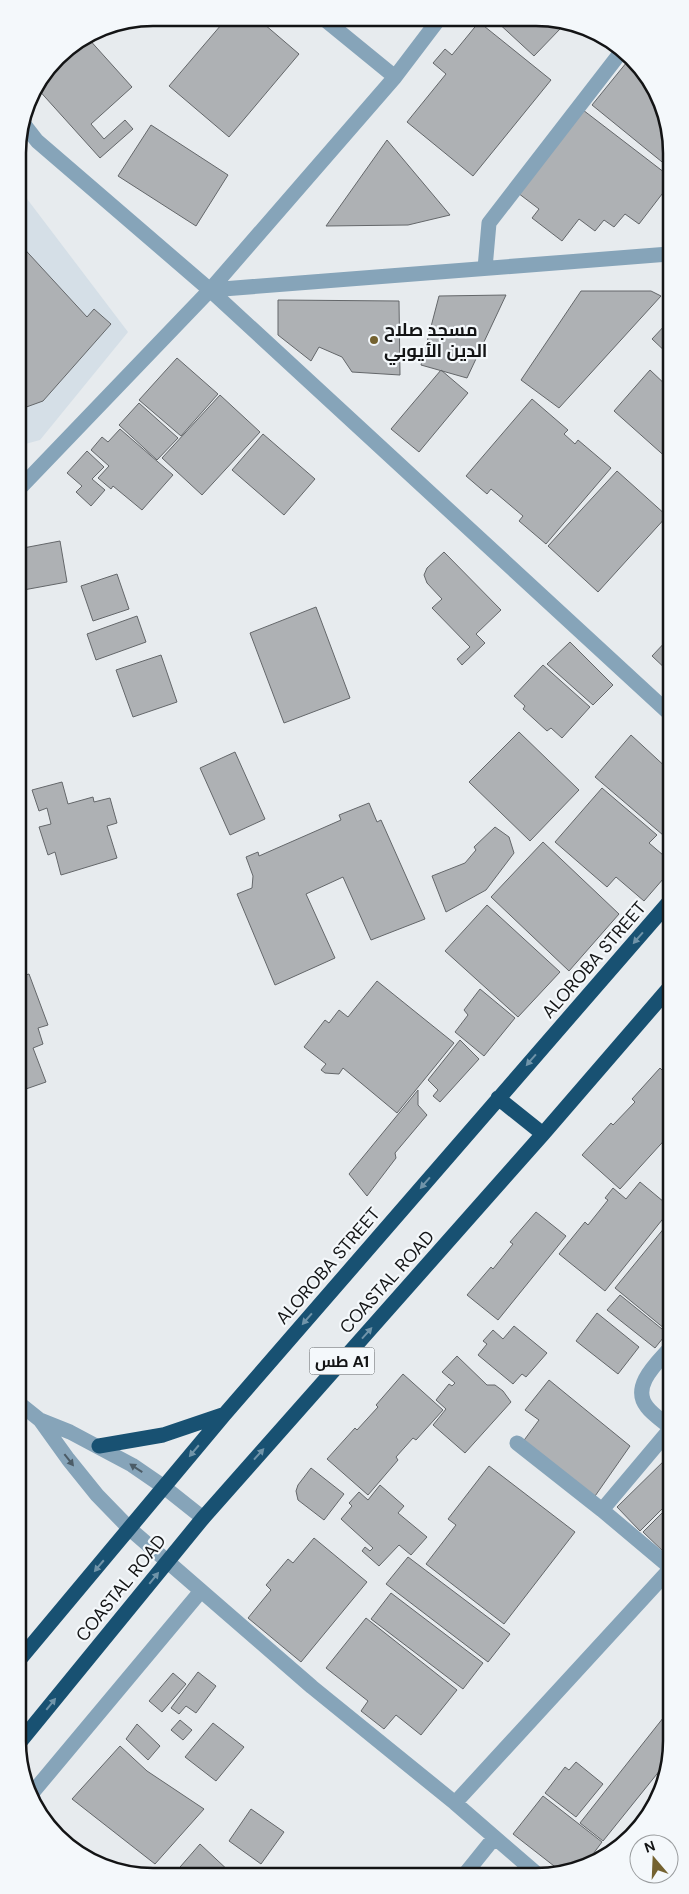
<svg xmlns="http://www.w3.org/2000/svg" width="689" height="1894" viewBox="0 0 689 1894" font-family="'DM Sans',Cairo,sans-serif">
<style>
.built{fill:#d5dfe7}
.building{fill:#aeb1b4;stroke:#64676a}
.lines{fill:none;stroke-linecap:round;stroke-linejoin:round}
.minor{stroke:#86a4b9;stroke-width:15}
.highway{stroke:#185172;stroke-width:15}
.oneway{fill:#7094a9}
.oneway2{fill:#4c5c67}
.poi-dot{fill:#746230;stroke:#f4f8fb;stroke-width:2}
.labels{text-anchor:middle;stroke-width:4.5;stroke-linejoin:round;paint-order:stroke}
.shield{fill:#f4f8fb;stroke:#56585a;stroke-width:1}
.shield-label{font-size:16px;font-weight:bold;fill:#131415}
.poi-label{font-size:18px;font-weight:bold;fill:#131415;stroke:#f4f8fb;text-anchor:start}
.street-label{font-size:18px;fill:#131415;stroke:#f4f8fb}
.rim{fill:none;stroke:#131415;stroke-width:2.5}
</style>
<rect width="100%" height="100%" fill="#e7ebee"/>
<path class="built" d="M18,187L128,332L40,440L18,446Z"/>
<path class="building" d="M227,18H257L299,54L229,137L169,86Z
M495,20H551L560,29L534,56Z
M479,22L551,80L473,176L407,122L446,74L433,63L445,49L452,55Z
M87,37L132,87L91,124L104,139L125,120L133,129L100,158L36,87L64,51Z
M631,57L669,127V164L667,166L592,105Z
M583,110L669,176V185L639,224L625,214L614,227L604,220L595,231L579,219L562,241L532,218L539,209L518,193Z
M151,125L228,175L196,226L118,176Z
M387,140L450,215L408,225L326,226Z
M18,242L87,317L94,309L111,324L43,401L18,410Z
M581,291H651L661,296L559,408L521,380Z
M506,295L467,378L421,365L439,296Z
M278,300L399,301L400,375L352,372L342,357L319,347L311,361L278,335Z
M667,323L669,325V355L652,339Z
M177,358L218,394L181,436L139,400Z
M441,370L468,393L419,452L391,429Z
M650,370L669,388V460L614,411Z
M220,395L260,432L202,495L162,458Z
M532,399L568,430L564,434L575,444L578,440L611,468L546,544L519,521L523,516L491,489L487,494L466,476Z
M139,403L178,438L157,460L119,425Z
M120,429L173,475L142,510L113,486L111,489L98,478L109,466L91,450L102,437L108,442Z
M263,434L315,479L284,515L232,470Z
M87,451L104,467L92,479L105,490L91,506L76,492L82,486L67,473Z
M617,471L667,516L598,592L548,546Z
M60,541L67,582L18,591V549Z
M444,552L501,610L476,634L485,643L462,665L457,659L470,647L432,608L442,599L427,583L424,575L427,568Z
M117,574L129,609L93,621L81,586Z
M316,607L350,698L284,723L250,633Z
M137,616L146,642L96,660L87,634Z
M670,637V673L652,656Z
M570,642L613,685L593,705L547,664Z
M161,655L177,702L133,717L116,670Z
M543,665L590,707L562,738L551,728L547,731L523,709L525,706L514,696Z
M519,732L579,790L530,841L469,782Z
M631,735L670,771V841L595,777Z
M235,752L265,819L230,835L200,768Z
M62,782L68,804L93,797L94,802L110,798L117,823L107,826L117,858L61,875L55,852L48,855L39,827L51,824L47,808L39,811L32,790Z
M602,788L657,835L649,843L670,861V871L644,901L616,877L607,887L555,842Z
M369,803L377,822L381,820L425,919L371,940L343,877L306,894L335,958L275,985L237,894L252,888L253,876L246,857L258,852L259,856L341,820L339,815Z
M495,827L509,837L514,853L486,890L446,912L432,876L465,863L476,850L474,847Z
M543,842L619,914L569,971L491,897Z
M487,905L560,972L518,1017L445,951Z
M29,974L48,1025L38,1028L43,1044L33,1048L46,1082L23,1090L26,1098L19,1100V977Z
M377,981L454,1043L397,1113L343,1068L339,1074L325,1073L321,1070L326,1064L304,1047L325,1020L329,1023L339,1010L348,1017Z
M480,989L515,1018L484,1056L455,1032L468,1015L464,1010Z
M460,1040L479,1059L440,1102L433,1096L438,1090L428,1080Z
M660,1068L670,1078V1134L620,1189L582,1155L611,1123L613,1125L635,1102L632,1099Z
M418,1090V1105L427,1115L395,1153L396,1158L367,1196L349,1174Z
M640,1182L670,1207V1210L605,1291L559,1254L585,1222L588,1225L608,1200L605,1198L613,1188L626,1199Z
M536,1212L566,1236L498,1320L467,1295L491,1267L493,1269L513,1244L510,1242Z
M670,1221L671,1321L665,1329L615,1288Z
M620,1295L667,1333L655,1348L607,1310Z
M597,1313L639,1347L618,1374L576,1341Z
M514,1326L547,1353L526,1377L522,1374L513,1384L478,1355L487,1344L483,1341L493,1330L503,1339Z
M457,1356L487,1385H495L503,1391L511,1402L465,1453L433,1425L446,1409L436,1400L449,1384L452,1386L455,1383L442,1372Z
M403,1374L443,1410L416,1440L413,1438L396,1457L398,1460L368,1495L327,1459L355,1428L357,1430L378,1407L376,1405Z
M549,1380L630,1446L593,1499L522,1443L539,1420L525,1410Z
M671,1454V1500L640,1531L617,1507Z
M489,1466L575,1532L504,1624L426,1564L456,1525L448,1519Z
M311,1468L344,1494L324,1520L298,1500L296,1491L298,1485Z
M380,1485L404,1506L398,1513L427,1537L411,1555L399,1545L379,1566L362,1551L365,1547L370,1551L373,1548L341,1519L352,1506L349,1503L359,1492L368,1500Z
M671,1504V1551L667,1555L643,1532Z
M314,1538L367,1582L301,1662L248,1618L271,1590L266,1585L288,1559L293,1563Z
M408,1557L510,1634L488,1662L386,1584Z
M391,1593L483,1663L463,1689L371,1619Z
M366,1618L457,1690L421,1735L396,1715L384,1729L361,1711L368,1701L326,1668Z
M198,1672L216,1686L196,1713L186,1706L179,1714L171,1708Z
M173,1673L186,1684L162,1712L149,1701Z
M671,1708V1749L669,1759L603,1841L580,1823Z
M180,1720L192,1730L183,1740L171,1730Z
M213,1723L244,1747L216,1781L185,1757Z
M137,1724L160,1746L148,1760L126,1739Z
M120,1746L147,1771L204,1809L155,1864L72,1799Z
M576,1762L603,1784L576,1817L545,1793L565,1767L569,1770Z
M543,1796L602,1842L584,1866L563,1873L513,1834Z
M251,1809L284,1832L261,1864L229,1841Z
M200,1844L232,1874H174Z"/>
<g class="lines">
<path class="minor" d="M324,19L395,77
M23,123L37,141L210,290L670,714
M485,268L489,223L621,52
M210,290L669,254
M18,490L210,290L395,77L439,19
M20,1404L40,1420L70,1432L132,1465L164,1487L203,1518
M40,1420L68,1459L97,1495L130,1529L312,1687L455,1803L537,1874
M671,1428C663,1421 653,1415 647,1407C630,1386 658,1362 671,1347
M517,1443L602,1510L671,1568
M602,1510L671,1428
M33,1792L201,1591
M455,1803L671,1568
M465,1874L494,1838"/>
<path class="highway" d="M498,1098L543,1134
M99,1446L163,1435L222,1415
M20,1659L224,1415L670,901
M20,1742L203,1518L543,1134L670,987"/>
</g>
<defs><path id="oneway-solid" d="M-6-.8H1V-3.2L6.5 0L1 3.2V.8H-6Z" transform="scale(1.25)"/></defs>
<g class="oneway">
<use href="#oneway-solid" transform="translate(638 938) rotate(131)"/>
<use href="#oneway-solid" transform="translate(531 1060) rotate(131)"/>
<use href="#oneway-solid" transform="translate(425 1183) rotate(131)"/>
<use href="#oneway-solid" transform="translate(307 1319) rotate(131)"/>
<use href="#oneway-solid" transform="translate(367 1333) rotate(-48)"/>
<use href="#oneway-solid" transform="translate(194 1451) rotate(130)"/>
<use href="#oneway-solid" transform="translate(259 1454) rotate(-48)"/>
<use href="#oneway-solid" transform="translate(99 1566) rotate(130)"/>
<use href="#oneway-solid" transform="translate(154 1578) rotate(-51)"/>
<use href="#oneway-solid" transform="translate(51 1704) rotate(-51)"/>
</g>
<g class="oneway2">
<use href="#oneway-solid" transform="translate(69 1460) rotate(52)"/>
<use href="#oneway-solid" transform="translate(136 1468) rotate(-147)"/>
</g>
<circle class="poi-dot" cx="374" cy="340" r="5"/>
<g class="labels">
<rect class="shield" x="309.5" y="1347.5" width="65" height="27" rx="4"/>
<g class="shield-label">
<text x="342" y="1367">طس A1</text>
</g>
<g class="poi-label">
<text x="384" y="336">مسجد صلاح<tspan x="384" dy="21">الدين الأيوبي</tspan></text>
</g>
<g class="street-label">
<text transform="translate(594 960) rotate(-49)" y="6">ALOROBA STREET</text>
<text transform="translate(328 1266) rotate(-49)" y="6">ALOROBA STREET</text>
<text transform="translate(387 1282) rotate(-48)" y="6">COASTAL ROAD</text>
<text transform="translate(121 1588) rotate(-51)" y="6">COASTAL ROAD</text>
</g>
</g>
<path d="M0 0H689V1894H0ZM153 26H536A127 127 0 0 1 663 153V1741A127 127 0 0 1 536 1868H153A127 127 0 0 1 26 1741V153A127 127 0 0 1 153 26Z" fill="#f4f8fb" fill-rule="evenodd"/>
<path class="rim" d="M153 26H536A127 127 0 0 1 663 153V1741A127 127 0 0 1 536 1868H153A127 127 0 0 1 26 1741V153A127 127 0 0 1 153 26Z"/>
<g transform="translate(654 1859) rotate(341)"><circle r="24" fill="#f4f8fb" stroke="#9a9d9f"/>
<path d="M0-4L9 19L0 12L-9 19Z" fill="#746230"/>
<text y="-8" font-size="14" font-weight="bold" text-anchor="middle" fill="#131415">N</text>
</g>
</svg>
